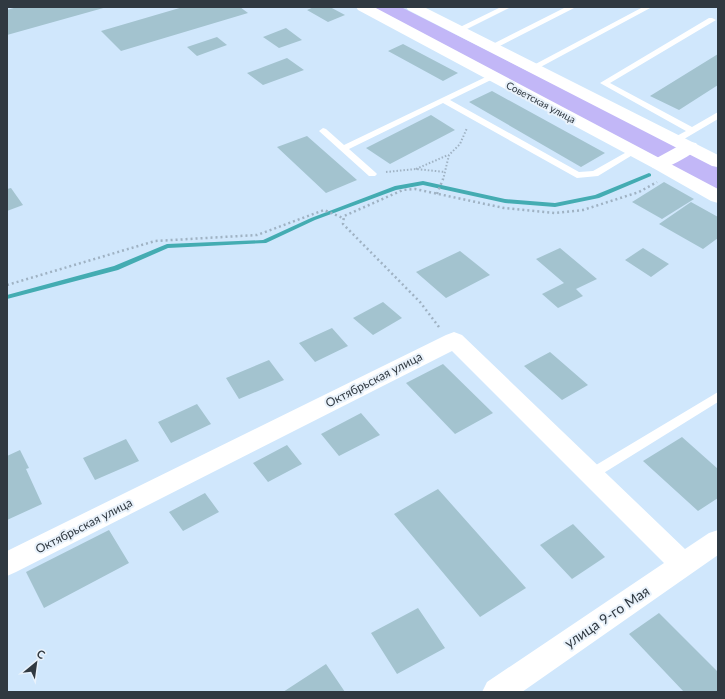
<svg xmlns="http://www.w3.org/2000/svg" width="725" height="699" viewBox="0 0 725 699" font-family="Lato,sans-serif">
<style>
.green{fill:#c2b7f7}
.lines{fill:none;stroke-linecap:round;stroke-linejoin:round}
.stream{fill:#44acb2;fill-rule:evenodd}
.building{fill:#a3c3cf}
.path-far1{stroke:#9fb2c3;stroke-width:2;stroke-dasharray:1.5 2;stroke-linecap:butt}
.path{stroke:#9fb2c3;stroke-width:2.5;stroke-dasharray:2 3;stroke-linecap:butt}
.lane{fill:#fff;fill-rule:evenodd}
.street{fill:#fff;fill-rule:evenodd}
.secondary{fill:#fff;fill-rule:evenodd}
.labels{text-anchor:middle;stroke-width:4;stroke-linejoin:round;paint-order:stroke}
.far-street-label{font-size:10px;fill:#303941;stroke:#e9f2fb}
.street-label{font-size:12px;fill:#303941;stroke:#e9f2fb}
.near-street-label{font-size:14px;fill:#303941;stroke:#e9f2fb}
</style>
<rect width="100%" height="100%" fill="#d0e7fc"/>
<path class="green" d="M371,7H401L680,148L661,160Z
M691,153L718,168V192L669,164Z"/>
<g class="lines">
<path class="stream" d="M649,173L651,174V176L599,198L555,207L505,203L423,185L396,190L315,220L266,243L168,248L118,270L7,299V295L114,266L167,244L263,240L311,218L395,186L423,181L505,199L555,203L595,195Z"/>
</g>
<path class="building" d="M17,7H107L7,35V10Z
M183,7H240L248,13L121,51L101,31Z
M314,7H330L345,15L328,22L307,10Z
M286,28L302,40L279,48L263,37Z
M217,37L227,45L197,56L187,47Z
M403,44L458,73L443,81L388,51Z
M718,54V85L679,110L650,96Z
M287,58L304,70L263,85L247,73Z
M492,91L605,153L581,167L469,102Z
M431,115L455,130L390,164L366,148Z
M307,136L357,180L326,193L277,147Z
M664,182L694,199L662,219L632,202Z
M11,188L23,205L7,211V189Z
M691,202L718,217V238L703,249L659,224Z
M560,248L597,279L576,289L583,296L558,308L542,294L564,283L536,259Z
M643,248L669,264L651,277L625,260Z
M460,251L490,275L446,298L416,272Z
M383,302L402,318L373,335L353,318Z
M332,328L348,346L315,362L299,343Z
M550,352L588,385L562,400L524,366Z
M269,360L284,380L239,399L226,378Z
M443,364L493,413L455,434L406,383Z
M197,404L211,424L171,443L158,422Z
M361,413L380,435L339,456L321,434Z
M682,437L718,469V498L698,511L643,461Z
M126,439L139,461L95,480L83,458Z
M287,445L302,464L268,482L253,463Z
M20,450L29,468L26,469L42,504L7,520V456Z
M438,489L526,588L480,617L394,514Z
M205,493L219,512L183,531L169,512Z
M573,524L605,557L572,579L540,545Z
M109,530L129,563L44,608L26,572Z
M418,608L445,648L397,674L371,633Z
M659,613L718,672V692H684L629,634Z
M326,664L345,692H283Z"/>
<g class="lines">
<path class="path-far1" d="M416,169L448,155
M386,172L416,169L445,172
M443,180L449,155L460,144L467,128"/>
<path class="path" d="M437,194L443,179
M7,285L155,241L257,235L324,210L343,218
M439,327L420,302L343,224L344,216L403,190L415,189L504,208L555,213L583,210L639,192L657,182"/>
<path class="lane" d="M501,7H511L461,32H458L454,30Z
M566,7H576L494,49H491L487,47Z
M643,7H652L535,70H529L528,68Z
M709,18H712L716,20L610,83L692,127L718,112V119L679,142H673L672,140L673,138L686,131L600,83Z
M492,74H495V78L450,100L579,172L593,171L632,149L635,148L639,151L598,176L577,178L443,103L349,149L375,172L377,174L375,176H369L319,131L323,128L326,129L344,145Z
M718,392V402L594,479L590,480L586,479L584,475L586,471Z"/>
<path class="street" d="M690,142L696,143L699,147L696,151C684,158 667,171 653,168L650,164L653,160L684,143Z
M454,332L462,335L685,549L709,533L718,530V555L522,692H482L487,682L664,563L452,351L16,572L7,576V551L446,335Z"/>
<path class="secondary" d="M356,7H374L718,189V203L711,201L653,168L358,10Z
M406,7H424L718,155V167L712,166L408,10Z"/>
</g>
<g class="labels">
<g class="far-street-label">
<text transform="translate(541 102) rotate(28)" y="4">Советская улица</text>
</g>
<g class="street-label">
<text transform="translate(374 380) rotate(-27)" y="4">Октябрьская улица</text>
<text transform="translate(84 526) rotate(-27)" y="4">Октябрьская улица</text>
</g>
<g class="near-street-label">
<text transform="translate(607 617) rotate(-34)" y="5">улица 9-го Мая</text>
</g>
</g>
<rect width="725" height="699" fill="none" stroke="#303941" stroke-width="16"/>
<g transform="translate(36 663) rotate(29)" stroke="#e9f2fb" stroke-width="3" paint-order="stroke">
<path d="M0-3L7 15L0 10L-7 15Z" fill="#303941"/>
<text y="-6" font-size="11" font-weight="bold" text-anchor="middle" fill="#303941">С</text>
</g>
</svg>
